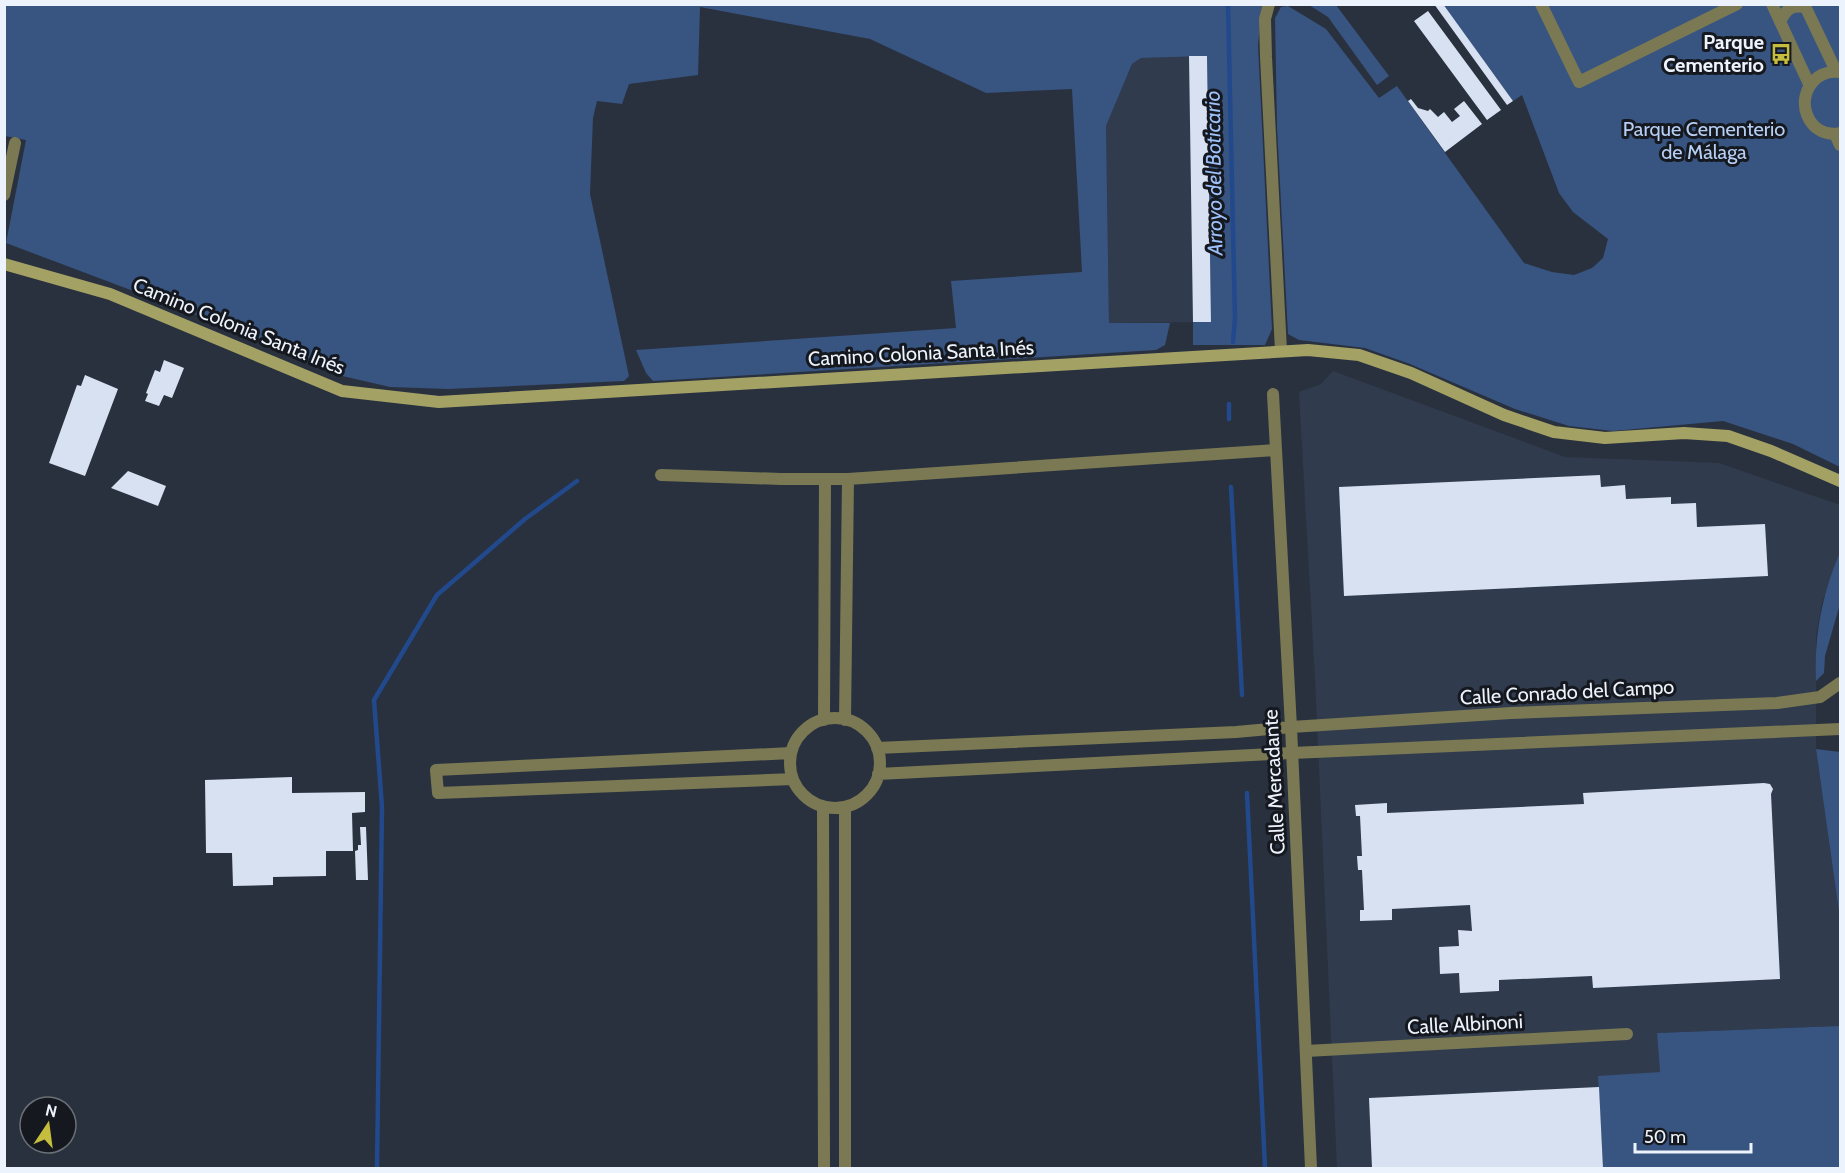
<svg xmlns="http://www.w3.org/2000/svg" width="1845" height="1173" viewBox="0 0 1845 1173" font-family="Cabin,sans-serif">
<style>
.built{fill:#303b4e}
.green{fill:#385481}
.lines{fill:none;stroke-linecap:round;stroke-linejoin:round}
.stream{stroke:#21498b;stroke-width:4.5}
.building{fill:#d7e1f1}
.minor{stroke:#7a7953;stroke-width:12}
.tertiary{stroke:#7a7953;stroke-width:12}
.secondary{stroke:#a4a165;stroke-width:12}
.labels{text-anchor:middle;stroke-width:6;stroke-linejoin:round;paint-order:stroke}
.poi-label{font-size:20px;font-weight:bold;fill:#edf3fc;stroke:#15191f;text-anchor:end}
.park-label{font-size:20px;fill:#b7cff5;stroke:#15191f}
.street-label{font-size:20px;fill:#edf3fc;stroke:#15191f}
.water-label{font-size:21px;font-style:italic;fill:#9ec1fa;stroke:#15191f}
</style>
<rect width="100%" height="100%" fill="#29313e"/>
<path class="built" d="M1207,56L1211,322L1109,323L1106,126L1132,64L1141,58Z
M1333,371L1565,457L1719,463L1840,505V552L1822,603L1816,636V749L1840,919V1026L1657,1033L1660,1072L1598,1077L1603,1168H1337L1315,678L1299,392L1321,384Z"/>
<path class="green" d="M4,5H1262L1258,45L1272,329L1265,345H1193V322H1211L1207,56L1141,58L1132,64L1106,126L1109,323H1170L1165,345L1156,350L653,381L646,373L636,350L956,328L951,281L1082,272L1072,89L986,93L870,39L700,7L698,75L629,84L622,104L597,101L593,118L590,194L629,376L624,381L448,389L390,387L338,375L189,312L6,243L26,140L5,136Z
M1309,5H1336L1389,76L1377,85L1328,17Z
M1443,5H1840V467L1793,444L1723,421L1613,431L1569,426L1515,409L1410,364L1365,348L1299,340L1288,334L1277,127L1275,18L1281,7L1288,6L1326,29L1379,98L1397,86L1524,263L1552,272L1574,275L1592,268L1603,258L1608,239L1573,212L1559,193L1522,95L1513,101Z
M1840,552V604L1825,656L1824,673L1816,681C1814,635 1822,594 1840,552Z
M1816,749L1840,752V919Z
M1840,1026V1168H1603L1598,1076L1660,1072L1657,1033Z"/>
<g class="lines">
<path class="stream" d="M1228,4L1235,318L1233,342
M1229,419V404
M1231,487L1242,695
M1247,793L1265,1168
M377,1168L382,807L374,700L437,595L525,519L577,481"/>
</g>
<path class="building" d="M1434,4H1443L1513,101L1507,105Z
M1428,11L1501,110L1487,120L1414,21Z
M1189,56H1207L1211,322H1193Z
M1411,99L1418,108L1428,111L1430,109L1438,117L1444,112L1452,122L1460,116L1454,109L1464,101L1482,124L1445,152L1408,101Z
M164,360L184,368L172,398L164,395L159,406L145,401L148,394L146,393L155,370L160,372Z
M85,375L118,389L85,476L49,463L77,385L81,386Z
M128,471L166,486L158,506L111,488Z
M1600,475L1601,487L1625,485L1626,499L1671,497V504L1696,503L1697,527L1765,524L1768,576L1344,596L1339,487Z
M292,777V793L365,792V812L352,813L353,851H326V876L273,877V885L233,886L232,853H206L205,780Z
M1764,783L1770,784L1773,789L1771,794L1780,979L1593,988L1592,976L1499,980V991L1460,993L1459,973L1440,974L1439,947L1459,946L1458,930L1472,931L1470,905L1392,909V920L1360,921V910H1364L1362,870H1358L1357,856H1362L1360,816H1356L1355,805L1387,803V813L1584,804L1583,793Z
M360,827H366L368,880H356L355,851L358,850V845H361Z
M1599,1087L1603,1168H1372L1369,1098Z"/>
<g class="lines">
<path class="minor" d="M1269,4L1265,19L1266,57L1281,351
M1541,4L1579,82L1737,4
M1772,4L1809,84
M1804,4L1836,71
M1780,22C1786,9 1791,5 1805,7
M1840,72C1833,71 1824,73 1818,77C1791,98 1809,140 1840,133
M1835,134L1840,145
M4,195L15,143
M661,475L781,479H848L1275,450
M790 763a45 45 0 1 1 90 0a45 45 0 1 1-90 0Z
M824,720L825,479
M845,720L848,479
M877,748L1236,732L1291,727L1273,394
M791,753L436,770L438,793L793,779
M878,774L1292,753
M823,806L824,1168
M1306,1051L1627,1034
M845,1168V807"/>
<path class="tertiary" d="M1292,753L1840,729
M1311,1168L1291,727L1511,713L1777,703L1820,697L1840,683"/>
<path class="secondary" d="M4,264L110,294L342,391L439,402L1308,350L1359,355L1411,373L1504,415L1554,432L1605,438L1684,433L1728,436L1771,451L1840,481"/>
</g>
<defs>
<symbol id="bus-bare" viewBox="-9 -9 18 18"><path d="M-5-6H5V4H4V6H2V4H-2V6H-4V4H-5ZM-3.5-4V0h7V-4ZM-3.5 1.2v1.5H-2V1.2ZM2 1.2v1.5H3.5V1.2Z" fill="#c4bd3e" stroke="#15191f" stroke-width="2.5" paint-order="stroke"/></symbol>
</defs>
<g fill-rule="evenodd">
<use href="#bus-bare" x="1766" y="39" width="30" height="30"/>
</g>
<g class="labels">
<g class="poi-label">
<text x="1764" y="49">Parque<tspan x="1764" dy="23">Cementerio</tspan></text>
</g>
<g class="park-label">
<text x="1704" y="136">Parque Cementerio<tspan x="1704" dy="23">de Málaga</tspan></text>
</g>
<g class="street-label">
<text transform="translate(239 326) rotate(22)" y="7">Camino Colonia Santa Inés</text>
<text transform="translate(921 353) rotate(-3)" y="7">Camino Colonia Santa Inés</text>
<text transform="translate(1567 692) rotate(-3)" y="7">Calle Conrado del Campo</text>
<text transform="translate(1274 782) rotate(-93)" y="7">Calle Mercadante</text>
<text transform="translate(1465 1024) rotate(-3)" y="7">Calle Albinoni</text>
</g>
<g class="water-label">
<text transform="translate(1214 173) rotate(-91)" y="7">Arroyo del Boticario</text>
</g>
</g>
<rect width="1845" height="1173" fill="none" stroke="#edf3fc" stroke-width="12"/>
<g transform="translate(48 1125) rotate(13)"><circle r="28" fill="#15191f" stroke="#6b7077" stroke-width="1.5"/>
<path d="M0-4.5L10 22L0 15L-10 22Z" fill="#c4bd3e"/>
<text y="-9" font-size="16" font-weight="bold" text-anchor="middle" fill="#edf3fc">N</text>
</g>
<path d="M1635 1143v9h116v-9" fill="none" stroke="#edf3fc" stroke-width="3"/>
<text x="1644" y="1143" font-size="18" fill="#edf3fc" stroke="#15191f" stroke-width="4.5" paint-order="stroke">50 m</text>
</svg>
